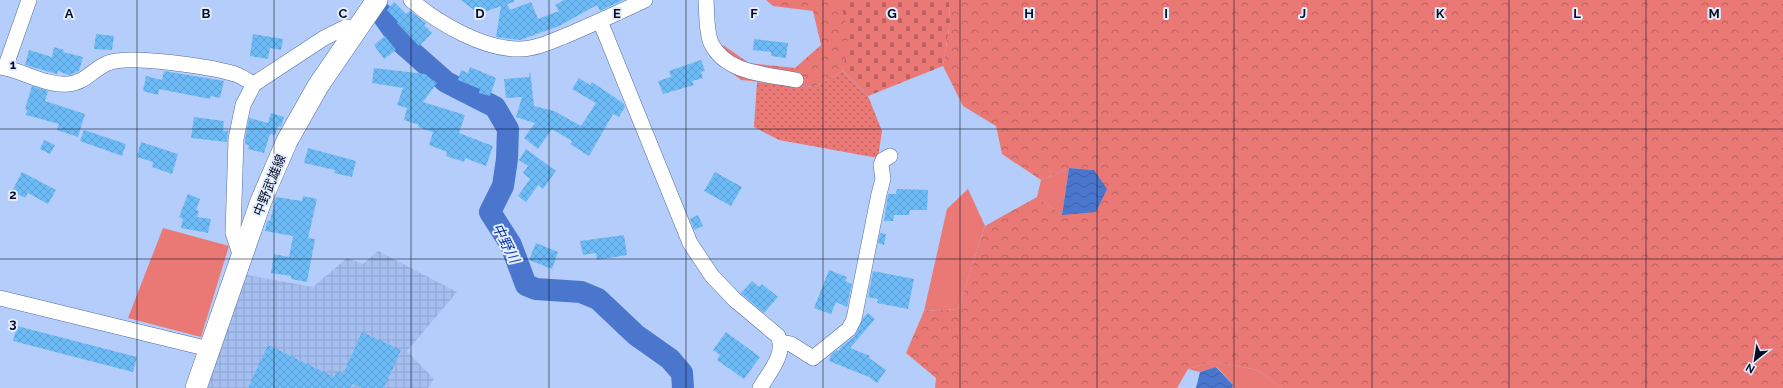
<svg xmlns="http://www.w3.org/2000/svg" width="1783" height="388" viewBox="0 0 1783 388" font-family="Raleway,'Noto Sans JP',sans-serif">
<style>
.industrial{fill:url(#industrial-grid)}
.grass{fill:#ea7875}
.forest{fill:url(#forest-crowns)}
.cemetery{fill:url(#cemetery-stones)}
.park{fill:url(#park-dots)}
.water{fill:url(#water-waves)}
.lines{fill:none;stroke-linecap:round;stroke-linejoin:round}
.river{stroke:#4a76ce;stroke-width:22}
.building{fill:url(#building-cross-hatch)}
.street-casing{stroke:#526da0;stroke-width:16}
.secondary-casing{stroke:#526da0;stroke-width:22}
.street{stroke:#fff;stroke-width:15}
.secondary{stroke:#fff;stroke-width:21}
.grid{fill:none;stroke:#050e22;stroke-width:1;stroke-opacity:0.55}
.labels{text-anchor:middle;stroke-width:4;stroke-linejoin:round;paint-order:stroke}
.street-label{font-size:13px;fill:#050e22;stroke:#e4edff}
.water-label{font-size:14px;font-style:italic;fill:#09389f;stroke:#e4edff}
.grid-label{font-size:13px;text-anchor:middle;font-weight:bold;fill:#050e22;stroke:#e4edff;stroke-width:4;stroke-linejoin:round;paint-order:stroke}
</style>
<defs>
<pattern id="industrial-grid" width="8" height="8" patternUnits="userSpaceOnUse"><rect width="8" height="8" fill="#a5bff1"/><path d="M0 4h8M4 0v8" fill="none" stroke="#8da3ce"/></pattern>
<pattern id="forest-crowns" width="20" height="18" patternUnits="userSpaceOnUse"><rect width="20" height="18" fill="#ea7875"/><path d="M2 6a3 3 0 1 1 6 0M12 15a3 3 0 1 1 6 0" fill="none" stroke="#bc6160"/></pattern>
<pattern id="cemetery-stones" width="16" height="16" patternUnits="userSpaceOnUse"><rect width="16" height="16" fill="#ea7875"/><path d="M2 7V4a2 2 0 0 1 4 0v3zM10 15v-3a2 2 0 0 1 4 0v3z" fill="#bc6160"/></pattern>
<pattern id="park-dots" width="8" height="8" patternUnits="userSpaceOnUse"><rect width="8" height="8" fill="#ea7875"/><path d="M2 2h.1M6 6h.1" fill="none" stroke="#bc6160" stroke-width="1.8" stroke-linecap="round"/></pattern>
<pattern id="water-waves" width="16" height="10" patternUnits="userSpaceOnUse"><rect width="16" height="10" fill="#4a76ce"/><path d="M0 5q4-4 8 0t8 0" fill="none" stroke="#3c5fa7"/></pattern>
<pattern id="building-cross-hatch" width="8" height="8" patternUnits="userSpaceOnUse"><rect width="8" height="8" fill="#6dbbf6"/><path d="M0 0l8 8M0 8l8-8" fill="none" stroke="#5da0d3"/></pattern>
</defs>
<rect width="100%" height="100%" fill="#b5cdfa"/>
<path class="industrial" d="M378,251L457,292L407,351L434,379L428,388H207L247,275L313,287L347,258L363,264Z"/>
<path class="grass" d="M1069,168L1062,215L1037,197L1041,180Z
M968,189L985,226L958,309L924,311L947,209Z
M163,228L229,246L201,337L128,318Z
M1212,361L1257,370L1282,388H1232L1233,385L1217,367L1200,372L1188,369Z"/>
<path class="forest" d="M766,0H880L850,31L843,71L813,87L741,80L716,61L723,45L749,63L795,68L821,45L813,11L773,6Z
M949,0H1783V388H1282L1257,370L1212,361L1188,369L1177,388H935L936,378L906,353L924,311L958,309L985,226L1037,197L1062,215L1094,170L1069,168L1041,180L1002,154L996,126L963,106L943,66L950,22Z"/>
<path class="cemetery" d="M839,0H949L950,22L943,66L868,96L843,71L849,31Z"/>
<path class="park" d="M843,71L868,96L882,131L878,158L779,140L754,127L757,82L813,87Z"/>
<path class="water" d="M1069,168L1094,170L1107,189L1096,212L1062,215Z
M1216,367L1233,385L1232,388H1196L1200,372Z"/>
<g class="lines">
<path class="river" d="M381,13L403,44L446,82L495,107L508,129L507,159L503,186L490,212L511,245L526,285L536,289L581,292L598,299L636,335L670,359L682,373L683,388"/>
</g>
<path class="building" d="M461,0H514V2L507,4L510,10L531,2L538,19L559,11L555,5L564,0H623L600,11L597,5L559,26L520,40L496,37L501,6L479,14Z
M394,2L406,14L410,11L426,23L424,25L432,33L419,46L397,23L398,22L387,10Z
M96,34L114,36L112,50L94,49Z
M253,34L283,39L281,50L270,48L268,59L250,56Z
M385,36L396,50L384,59L374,45Z
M754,39L788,43L786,58L771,56V52L753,50Z
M54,47L64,50L63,52L83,57L79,71L69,75L58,71L57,74L25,65L29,50L52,57Z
M701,60L705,71L701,72L703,78L692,81L694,85L663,94L658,81L671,77L669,71Z
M470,67L496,78L490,96L479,93L480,89L458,80L461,70L468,73Z
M374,68L425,74L437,83L423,102L465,115L459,133L493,146L486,166L465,158L464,162L446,156L447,152L429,145L433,132L418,127L419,125L404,120L407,108L397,105L403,88L372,83Z
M164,71L224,81L220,98L211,96L210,99L159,89L158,95L143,91L146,76L162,80Z
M530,71L534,106L554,111L581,126L596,103L572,89L579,78L590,85L592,82L623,103L625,107L619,117L613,114L589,156L570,144L572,141L552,129L538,149L524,138L535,123L516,117L522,97L506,98L504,79L529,77Z
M32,86L48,91L45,101L85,114L78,137L57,130L59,124L26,115L27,110L25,109Z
M271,113L284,117L281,127L278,126L275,135L270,134L264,153L248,149L249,145L245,144V140L249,118L268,123Z
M194,117L224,121L223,131H228L227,142L191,138Z
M84,130L126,144L122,156L80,141Z
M44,140L55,145L50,154L40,149Z
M141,142L178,154L172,174L152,167L153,162L137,157Z
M308,148L356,161L352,177L334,173L335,170L304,163Z
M526,149L556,171L543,189L538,185L526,202L518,196L530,179L523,173L528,166L519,160Z
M22,172L56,190L48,204L28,193L25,198L12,191Z
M715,172L742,187L731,206L704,191Z
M897,189L928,190L927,210H910L909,215H894L893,221H884L888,194H896Z
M188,194L200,199L196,210L199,211L197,217L211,219L208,233L181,228L183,219L179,217Z
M303,196L317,199L308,238L315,239L307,282L291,279V276L271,273L274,254L289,257L293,236L265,231L267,221H270L276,197L302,201Z
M698,215L703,226L694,230L690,219Z
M880,233L886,234L884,245L878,243Z
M624,235L627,255L597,260L596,253L583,255L580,241Z
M536,243L558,252L552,269L529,260Z
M829,270L847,277L845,281L852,284L847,307L836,302L831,314L814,308Z
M873,271L914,279L908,309L877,303L878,299L868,297Z
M752,281L759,287L762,284L778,297L764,313L741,293Z
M868,313L875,319L850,348L870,356L869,358L886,370L877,383L869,377L829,361L831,355L837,350L839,351L841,347L855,336L863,318Z
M17,326L137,357L133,372L13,341Z
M362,332L401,350L384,388H362L352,384L350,388H248L268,345L334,377L337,371L343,374Z
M726,332L760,357L744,379L717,360L720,355L713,350Z"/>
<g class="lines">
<defs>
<path id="street" d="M411,0C438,23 484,50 520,49C537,49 554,40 570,34C595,23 620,12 645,0
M706,0C707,13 706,31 711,43C726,74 767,74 796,80
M600,21L690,243L712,276L735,300L778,336C787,353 768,374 760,388
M0,67C22,70 45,86 68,84C85,83 93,69 108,63C129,54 211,67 235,74C241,76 248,81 254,84
M5,68L29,0
M241,257L233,233L236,139L243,105L254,84L324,38L346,27L357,28
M0,298L209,349
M781,342L791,344L813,358L849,329L854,319L879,194L883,179L881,165L883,160L890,156"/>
<path id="secondary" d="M196,388L261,201L287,141L318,86L377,0"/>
</defs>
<use href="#street" class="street-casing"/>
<use href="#secondary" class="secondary-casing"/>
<use href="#street" class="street"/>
<use href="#secondary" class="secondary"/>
</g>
<path class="grid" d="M137,0V388M274,0V388M411,0V388M549,0V388M686,0V388M823,0V388M960,0V388M1097,0V388M1234,0V388M1372,0V388M1509,0V388M1646,0V388M0,129H1783M0,259H1783"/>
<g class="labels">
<g class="street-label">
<text transform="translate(269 185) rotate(-68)" y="5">中野武雄線</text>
</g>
<g class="water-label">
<text transform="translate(506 243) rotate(63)" y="5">中野川</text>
</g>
</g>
<g class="grid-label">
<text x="69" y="18">A</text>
<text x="206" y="18">B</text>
<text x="343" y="18">C</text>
<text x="480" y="18">D</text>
<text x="617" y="18">E</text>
<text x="754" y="18">F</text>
<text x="892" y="18">G</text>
<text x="1029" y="18">H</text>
<text x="1166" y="18">I</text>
<text x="1303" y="18">J</text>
<text x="1440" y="18">K</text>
<text x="1577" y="18">L</text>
<text x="1714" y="18">M</text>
<text x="13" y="69">1</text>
<text x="13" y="199">2</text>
<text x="13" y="328">3</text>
</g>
<g transform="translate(1755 360) rotate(210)" stroke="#e4edff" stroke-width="3" paint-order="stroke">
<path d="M0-3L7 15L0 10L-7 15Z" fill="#050e22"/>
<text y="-6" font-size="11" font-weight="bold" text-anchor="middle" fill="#050e22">N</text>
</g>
</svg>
